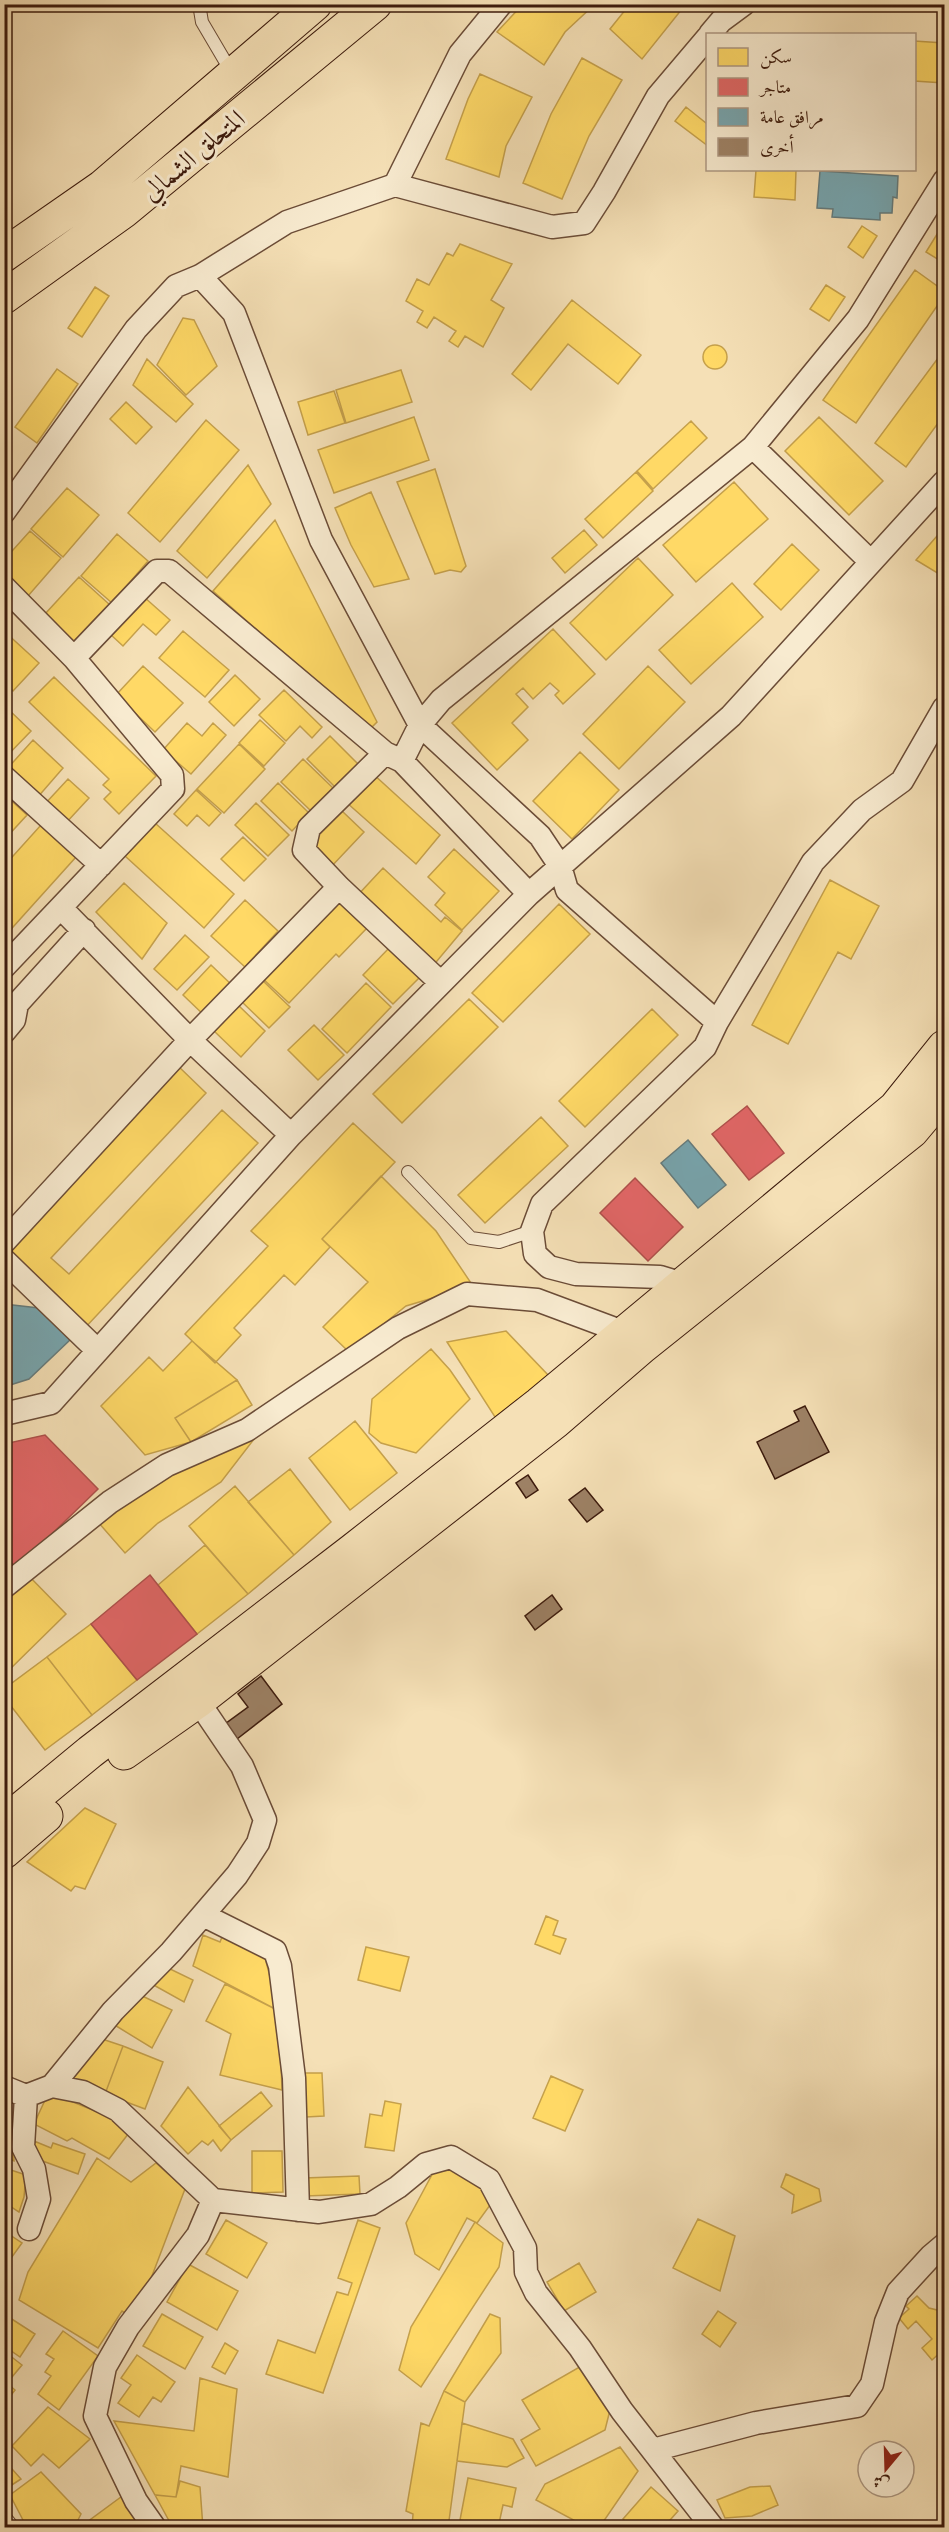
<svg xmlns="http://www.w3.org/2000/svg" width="949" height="2532" viewBox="0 0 949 2532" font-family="'IM FELL Double Pica',Amiri,serif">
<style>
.homes{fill:#ffd966;stroke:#c5a04b;stroke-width:1.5}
.shops{fill:#e06666;stroke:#af504b;stroke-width:1.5}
.public{fill:#76a5af;stroke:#657c7e;stroke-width:1.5}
.building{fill:#9d8165;stroke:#3d1b0d;stroke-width:1.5}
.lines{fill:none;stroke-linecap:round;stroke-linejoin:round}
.lane-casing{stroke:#6b4c37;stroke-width:14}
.street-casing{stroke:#6b4c37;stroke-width:25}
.primary-casing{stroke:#3d1b0d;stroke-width:35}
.highway-casing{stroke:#3d1b0d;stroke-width:35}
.lane{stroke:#f8ebd0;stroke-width:12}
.street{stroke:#f8ebd0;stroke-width:22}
.primary{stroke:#f5e0b6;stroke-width:33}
.highway{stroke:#f5e0b6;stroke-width:33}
.labels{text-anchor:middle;stroke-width:6;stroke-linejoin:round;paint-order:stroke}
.street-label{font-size:26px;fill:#3d1b0d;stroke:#f8ebd0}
</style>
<rect width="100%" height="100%" fill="#f5e0b6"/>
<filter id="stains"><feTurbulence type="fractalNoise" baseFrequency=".00333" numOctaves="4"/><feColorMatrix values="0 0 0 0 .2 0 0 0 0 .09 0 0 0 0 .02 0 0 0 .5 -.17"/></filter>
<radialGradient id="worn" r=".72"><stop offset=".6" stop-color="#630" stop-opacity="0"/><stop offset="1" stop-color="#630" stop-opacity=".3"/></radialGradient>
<path class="homes" d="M523,4H595L565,32L544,65L497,32Z
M630,4H686L642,59L610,29Z
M914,41L944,43V83L914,81Z
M582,58L622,80L589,136L562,199L523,183L551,114Z
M480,74L532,97L506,146L499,177L446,159L468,99Z
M686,107L706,123L708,121V146L675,121Z
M756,170H796L795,200L754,197Z
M944,223V263L926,252Z
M862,226L877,236L863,258L848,247Z
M460,244L512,264L491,300L504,308L483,347L465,336L458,347L449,341L456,331L434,317L427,328L417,322L423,311L406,301L417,279L429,285L447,253L453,256Z
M915,270L944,291V296L856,423L823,400Z
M826,285L845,297L829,321L810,309Z
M95,287L109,296L82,337L68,328Z
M572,300L641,355L618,384L568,344L531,390L512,374Z
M183,318L194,320L217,366L186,395L157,365Z
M703 357a12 12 0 1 1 24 0a12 12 0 1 1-24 0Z
M944,350V415L906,467L875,443Z
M147,359L193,404L176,422L133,385Z
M57,369L78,384L37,443L15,427Z
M401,370L412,402L346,423L336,390Z
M334,391L345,423L308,435L298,402Z
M126,402L152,427L136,444L110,419Z
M414,417L429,460L334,493L318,450Z
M819,417L883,481L849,515L785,451Z
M206,420L239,450L160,542L128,513Z
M691,421L707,438L653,489L637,471Z
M248,465L271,504L207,578L177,551Z
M435,469L466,566L461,572L450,570L435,574L397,482Z
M636,472L653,491L603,538L585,519Z
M734,482L768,519L696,582L663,545Z
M67,488L99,515L63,557L31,529Z
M371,492L409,579L374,587L351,545L335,508Z
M275,520L377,722L369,730L213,591Z
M944,528V577L916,560Z
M584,530L597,545L565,573L552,558Z
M30,531L61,558L28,596L4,576V560Z
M117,534L148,561L112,603L81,576Z
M792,544L819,570L781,610L754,584Z
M638,558L673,595L606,660L570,623Z
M79,577L110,605L75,642L45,614Z
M732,583L763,617L691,684L659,650Z
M144,597L170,620L156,635L143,624L123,646L110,634Z
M553,629L595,674L563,704L555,695L559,691L550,683L533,699L523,688L516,694L528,707L512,723L528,740L497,770L452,723Z
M4,631L39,663L13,691L4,683Z
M183,631L229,670L205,697L159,658Z
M143,666L183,703L155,732L116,695Z
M648,666L685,702L619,769L583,734Z
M235,675L260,699L234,726L209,702Z
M54,677L156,776L119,814L104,799L111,792L103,785L109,779L29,702Z
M284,690L322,727L312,738L300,726L286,741L259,715Z
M8,709L31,731L4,759V712Z
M260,720L285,743L264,766L239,743Z
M187,723L202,736L213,723L226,735L191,774L163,750Z
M330,736L358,764L335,787L307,759Z
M33,740L63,768L37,798L6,770Z
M239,744L265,769L224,813L197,789Z
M580,752L619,790L572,839L533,801Z
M303,759L333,788L311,811L281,782Z
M372,773L440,835L416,864L346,802Z
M68,779L89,798L65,824L44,805Z
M278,783L309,813L292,831L261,801Z
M196,790L221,813L209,826L197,815L187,826L174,814Z
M4,794L27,815L4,840Z
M256,803L289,835L268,856L235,825Z
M342,811L364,832L330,868L307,847Z
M155,823L234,894L204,928L125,856Z
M41,825L76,857L4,937V866Z
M243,837L266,859L244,881L221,859Z
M454,849L499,891L462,930L435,905L445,893L428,877Z
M383,868L441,922L445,917L462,931L432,967L356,897Z
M830,880L879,906L851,959L838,952L788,1044L752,1025Z
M124,883L167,923L142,959L96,912Z
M336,899L367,928L339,957L336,954L289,1003L261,977Z
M245,900L278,931L245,967L211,936Z
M559,904L590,934L503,1022L472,993Z
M185,935L209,957L177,990L154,969Z
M390,947L420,977L393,1004L363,975Z
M211,965L235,988L207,1018L183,995Z
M260,978L290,1007L269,1028L239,999Z
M366,983L391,1007L347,1053L322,1029Z
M469,999L498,1027L402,1123L373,1094Z
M238,1005L265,1031L241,1057L213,1030Z
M652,1009L678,1035L585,1127L559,1101Z
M314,1025L344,1055L318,1080L288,1050Z
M177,1065L206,1093L51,1258L69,1274L222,1110L258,1143L83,1330L4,1257Z
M541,1117L568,1146L485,1223L458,1195Z
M353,1123L395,1162L322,1239L330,1247L295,1285L284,1275L234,1328L241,1335L215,1363L185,1334L268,1246L251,1231Z
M381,1176L436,1231L473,1286L406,1306L349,1352L323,1327L368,1282L322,1239Z
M506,1331L549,1376L495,1417L447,1342Z
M192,1341L237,1380L175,1418L191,1442L145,1455L101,1406L149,1357L163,1371Z
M431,1349L450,1370L470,1399L416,1453L381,1443L369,1433L372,1399Z
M237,1380L252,1405L191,1442L175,1418Z
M355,1421L397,1473L350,1510L309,1458Z
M258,1434L221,1482L158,1523L125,1553L98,1522L158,1480Z
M290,1469L331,1522L294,1555L248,1502Z
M235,1486L294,1555L248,1594L189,1526Z
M205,1545L248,1594L197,1634L158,1585Z
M25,1572L66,1614L4,1675V1593Z
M91,1624L137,1680L92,1715L47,1657Z
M47,1657L92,1715L45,1750L4,1697V1689Z
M85,1808L116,1824L85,1889L75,1886L71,1891L27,1862Z
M546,1916L558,1921L553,1935L566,1939L560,1954L535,1944Z
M224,1932L264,1954L279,2011L193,1966L203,1935L220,1942Z
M366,1947L409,1957L400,1991L358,1980Z
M166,1967L193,1980L184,2002L150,1983Z
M225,1984L279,2011L282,2090L220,2075L231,2034L206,2021Z
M138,1994L172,2010L152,2048L113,2024Z
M99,2038L123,2046L105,2094L69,2079Z
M123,2046L163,2062L145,2109L105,2094Z
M304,2073H322L324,2116L306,2117Z
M551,2076L583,2090L565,2131L533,2118Z
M188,2087L231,2140L221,2151L213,2140L208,2145L202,2141L188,2154L161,2126Z
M261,2092L272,2106L231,2140L219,2126Z
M56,2095L100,2113L132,2129L109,2159L72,2138L67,2141L34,2124L46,2098Z
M385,2101L401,2104L394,2151L365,2147L370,2114L382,2116Z
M4,2128L13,2132L14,2161L4,2157Z
M34,2141L51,2148L53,2143L85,2154L78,2174L29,2156Z
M252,2151H282L283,2192L252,2193Z
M97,2158L131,2182L156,2163L185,2189L147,2289L130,2316L122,2311L98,2348L19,2300L28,2272Z
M5,2168L26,2175L24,2197L19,2212L4,2202Z
M456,2170L486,2188L493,2201L477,2223L467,2218L439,2270L415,2254L406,2223L434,2171Z
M786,2174L819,2189L821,2201L792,2213L794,2195L781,2187Z
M359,2176L360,2194L305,2196L304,2178Z
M698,2219L735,2236L720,2291L673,2268Z
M226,2220L267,2243L247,2278L206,2254Z
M358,2220L380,2228L323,2393L266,2374L278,2340L315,2353L337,2292L348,2295L352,2283L338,2278Z
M475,2222L503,2243L499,2267L421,2387L399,2370L411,2327Z
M4,2231L22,2243L4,2268Z
M579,2263L596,2292L564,2311L547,2282Z
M188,2264L238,2291L217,2330L167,2302Z
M917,2296L929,2308L937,2310L944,2318V2349L932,2360L922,2348L932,2339L916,2321L908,2329L899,2318L909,2309L906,2306Z
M718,2311L736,2323L720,2347L702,2334Z
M4,2314L35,2334L20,2357L7,2348L10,2344L4,2341Z
M162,2314L203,2337L185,2369L143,2346Z
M490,2314L500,2318L501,2353L465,2402L444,2391Z
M63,2331L98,2356L59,2410L38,2394L51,2376L45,2372L54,2359L46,2354Z
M225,2343L238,2351L225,2374L212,2367Z
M4,2351L22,2365L7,2383L15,2390L4,2404Z
M137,2355L175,2382L161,2402L153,2397L139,2417L118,2403L131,2385L121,2378Z
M583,2365L610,2410L605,2430L536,2466L521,2440L540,2429L522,2400Z
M200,2378L237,2389L228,2477L181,2466L176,2497L155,2495L114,2421L194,2431Z
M444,2391L465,2402L448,2528H412L413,2514L406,2511L421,2423L429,2426Z
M48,2407L90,2439L59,2468L43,2454L31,2466L12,2446Z
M462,2423L513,2439L524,2458L507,2467L457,2461Z
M620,2447L638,2471L599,2528H581L583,2525L536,2500L545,2484Z
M4,2460L21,2479L4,2490Z
M41,2472L81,2514L74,2528H40L24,2522L10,2495Z
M468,2478L516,2488L512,2507L503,2505L498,2528L460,2520Z
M180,2481L200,2487L203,2528H173L155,2495L176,2497Z
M770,2486L778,2505L752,2516L725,2518L717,2500L750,2487Z
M651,2487L678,2511L663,2528H632L623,2519Z
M125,2494L146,2528H85L83,2525Z"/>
<path class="shops" d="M747,1106L784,1153L749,1180L712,1134Z
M635,1178L683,1227L648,1261L600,1213Z
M45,1435L98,1489L17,1568L4,1556V1444Z
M150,1575L197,1634L137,1680L91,1624Z"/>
<path class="public" d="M820,171L898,176L897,198L893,197L892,213H880V220L832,217L833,209L817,208Z
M688,1140L726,1185L698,1208L661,1163Z
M4,1304L39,1308L71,1339L29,1379L4,1387Z"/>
<path class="building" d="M805,1406L829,1452L775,1479L757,1442L799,1421L794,1411Z
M528,1475L538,1490L526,1498L516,1483Z
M585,1488L603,1510L587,1522L569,1500Z
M552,1595L562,1609L535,1630L525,1616Z
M261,1676L282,1704L237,1739L225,1724L248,1707L238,1694Z"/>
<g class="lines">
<defs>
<path id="lane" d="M199,4L202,22L232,73
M408,1172L471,1238L499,1242L532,1231
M4,2516L14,2528"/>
<path id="street" d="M710,34L721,21L744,4
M395,185L552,227L584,223L604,192L658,96L708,37
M200,276L234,313L321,540L420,725L540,836L560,866L567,890L717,1022
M753,447L870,561
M4,512L136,329L176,286L200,276L287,222L395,185L460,54L501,4
M4,587L74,658L172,775L173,789L4,967
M74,658L157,571H169L385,753L402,761L529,894
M385,753L309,828L304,850L339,887L441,983
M402,761L420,725L441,700L753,447L858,319L944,181
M4,777L101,865
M61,908L190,1040L291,1135
M4,1032L14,1020L17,1004L84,930
M4,1242L190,1040L339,887
M4,1260L97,1350
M683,1284L660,1277L576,1274L549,1267L535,1254L532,1231L542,1204L705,1047L717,1022L813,862L862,810L902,781L944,708
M4,1414L51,1403L291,1135L529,894L731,716L944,482
M4,1587L110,1502L167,1465L247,1430L398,1328L467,1294L537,1300L623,1332
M203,1915L275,1951L280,1966L294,2078L298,2210
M52,2086L113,2011L171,1952L237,1875L258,1843L265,1820L242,1766L198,1701
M4,2087L26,2096L52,2086L83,2092L118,2110L213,2200L198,2235L128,2327L105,2367L95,2416L136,2501L155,2528
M26,2096L23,2147L34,2169L39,2199L29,2229
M213,2200L319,2212L371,2204L398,2187L426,2164L451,2157L489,2180L525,2248L526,2272L536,2293L580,2348L622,2411L713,2528
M653,2450L756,2423L857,2406L872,2384L886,2322L898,2292L931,2256L944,2245"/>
<path id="primary" d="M124,1753L198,1701L555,1422L643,1346L912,1131L944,1093
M4,1823L90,1752L353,1550L539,1404L895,1108L944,1047
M4,1852L46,1816"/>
<path id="highway" d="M4,255L102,187L315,4
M4,297L124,211L375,4"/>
</defs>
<use href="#lane" class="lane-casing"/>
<use href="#street" class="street-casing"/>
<use href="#primary" class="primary-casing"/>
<use href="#highway" class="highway-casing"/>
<use href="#lane" class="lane"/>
<use href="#street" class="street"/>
<use href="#primary" class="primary"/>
<use href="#highway" class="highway"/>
</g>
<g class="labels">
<g class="street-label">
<text transform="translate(193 155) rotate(-40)" y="9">المتحلق الشمالي</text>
</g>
</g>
<rect width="949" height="2532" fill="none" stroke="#f5e0b6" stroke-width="24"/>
<rect x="6" y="6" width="937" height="2520" fill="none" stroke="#3d1b0d" stroke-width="3"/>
<rect x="12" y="12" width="925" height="2508" fill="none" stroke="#3d1b0d" stroke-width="1.5"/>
<rect x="706" y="33" width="210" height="138" fill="#f8ebd0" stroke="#ad9882" stroke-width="1.5"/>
<rect x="718" y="48" width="30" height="18" fill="#ffd966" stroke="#ad9882" stroke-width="1.5"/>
<text x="760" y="63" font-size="18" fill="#3d1b0d">سكن</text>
<rect x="718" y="78" width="30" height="18" fill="#e06666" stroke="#ad9882" stroke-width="1.5"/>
<text x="760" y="93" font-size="18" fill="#3d1b0d">متاجر</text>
<rect x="718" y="108" width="30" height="18" fill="#76a5af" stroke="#ad9882" stroke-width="1.5"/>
<text x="760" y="123" font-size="18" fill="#3d1b0d">مرافق عامة</text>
<rect x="718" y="138" width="30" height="18" fill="#9d8165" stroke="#ad9882" stroke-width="1.5"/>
<text x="760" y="153" font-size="18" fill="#3d1b0d">أخرى</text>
<g transform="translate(886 2469) rotate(199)"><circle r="28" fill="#f8ebd0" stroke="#ad9882" stroke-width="1.5"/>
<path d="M0-4.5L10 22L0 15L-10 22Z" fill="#8f2418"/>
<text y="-9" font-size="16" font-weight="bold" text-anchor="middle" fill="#3d1b0d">ش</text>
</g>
<rect width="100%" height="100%" filter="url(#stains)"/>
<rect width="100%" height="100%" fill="url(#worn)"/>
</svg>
